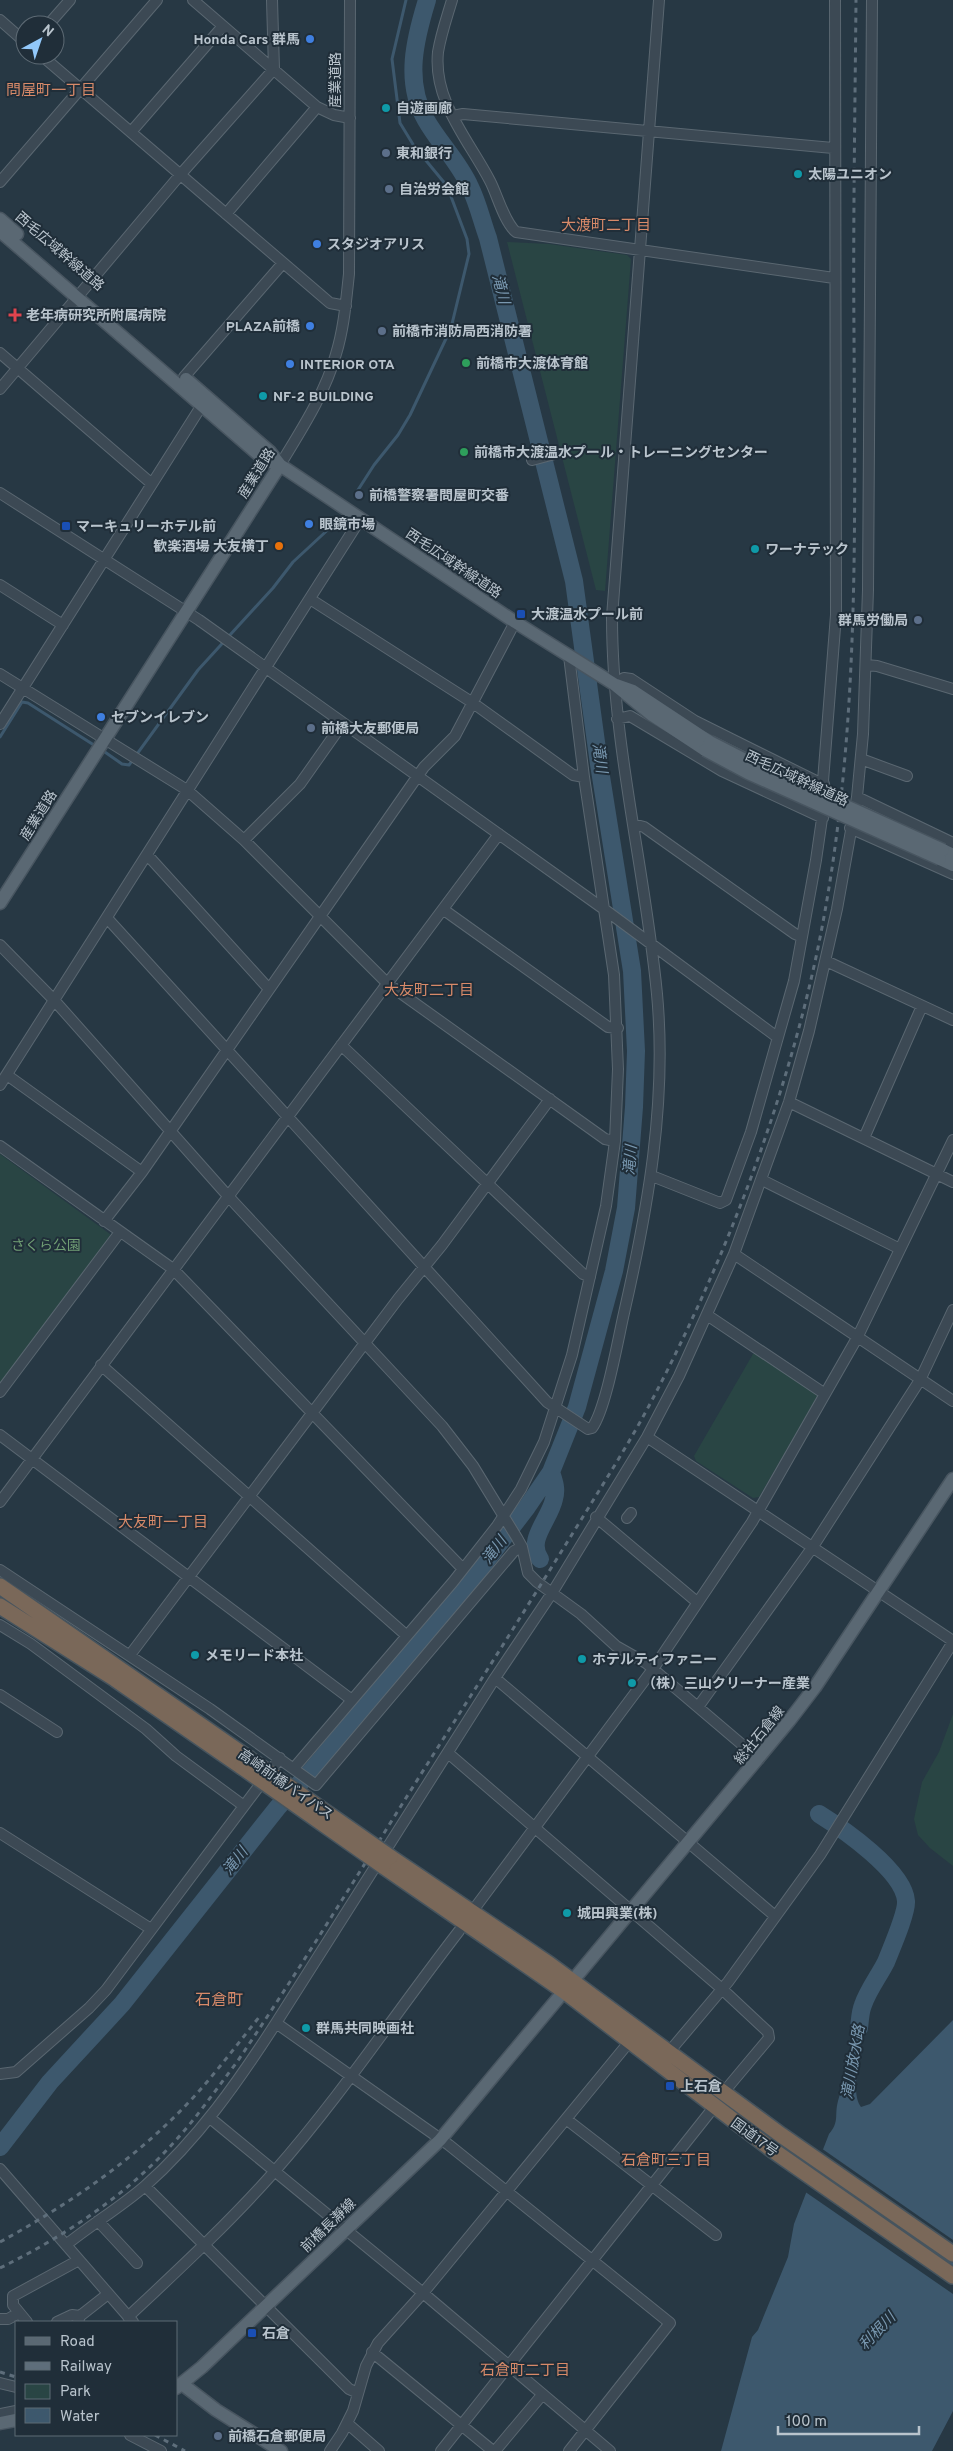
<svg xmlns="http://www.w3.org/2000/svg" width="953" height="2451" viewBox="0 0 953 2451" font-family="Overpass,'Noto Sans JP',sans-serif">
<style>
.green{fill:#294544}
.water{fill:#3d586d}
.pier{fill:#273844}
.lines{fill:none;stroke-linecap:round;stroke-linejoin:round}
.stream{stroke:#3d586d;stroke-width:3}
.river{stroke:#3d586d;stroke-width:18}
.minor-casing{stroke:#5a6771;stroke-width:12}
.major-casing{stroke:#485560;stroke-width:15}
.highway-casing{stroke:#46545e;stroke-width:18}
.minor{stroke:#3c4954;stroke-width:10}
.major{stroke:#5a6873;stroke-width:12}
.highway{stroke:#7a6859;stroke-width:15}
.rail{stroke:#5e6e7b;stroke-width:3;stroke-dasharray:5 5;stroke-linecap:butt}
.major-bridge-casing{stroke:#485560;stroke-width:15;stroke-linecap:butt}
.highway-bridge-casing{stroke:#46545e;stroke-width:18;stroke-linecap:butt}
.major-bridge{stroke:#5a6873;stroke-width:12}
.highway-bridge{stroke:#7a6859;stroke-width:15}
.shop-dot{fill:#3f7fe0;stroke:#202e39;stroke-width:2}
.culture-dot{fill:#0f9aa8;stroke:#202e39;stroke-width:2}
.service-dot{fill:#5c6f8a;stroke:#202e39;stroke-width:2}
.health-dot{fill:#e0444e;stroke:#202e39;stroke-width:2}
.leisure-dot{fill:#2e9e5b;stroke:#202e39;stroke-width:2}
.transit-dot{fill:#1a4fb4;stroke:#202e39;stroke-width:2}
.food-dot{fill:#e8710a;stroke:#202e39;stroke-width:2}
.labels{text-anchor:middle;stroke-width:4;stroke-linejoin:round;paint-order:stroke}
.poi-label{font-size:14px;font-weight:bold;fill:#b9c4cd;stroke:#202e39;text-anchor:start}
.street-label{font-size:14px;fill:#b9c4cd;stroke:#202e39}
.park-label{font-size:14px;fill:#709e74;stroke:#202e39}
.neighbourhood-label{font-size:15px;fill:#d88a69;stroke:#202e39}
.water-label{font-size:15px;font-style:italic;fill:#7998b0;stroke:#202e39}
.quarter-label{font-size:16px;fill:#d88a69;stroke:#202e39}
</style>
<rect width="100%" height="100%" fill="#273844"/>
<path class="green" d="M507,242L549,244L627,255L631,259L605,591L596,590Z
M0,1154L110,1234L109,1241L0,1383Z
M757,1353L815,1391L817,1397L759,1497L753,1498L696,1461L694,1456L753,1354Z
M953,1714V1866L930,1848L918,1835L914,1819L922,1782L939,1752Z"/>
<path class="water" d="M863,2006C863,2013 864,2021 863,2029C862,2049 849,2092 861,2107L870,2104L953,2020V2411L932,2451H721L752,2337L758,2330L788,2257L794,2224L829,2134C840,2121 834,2116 838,2101C847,2072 852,2041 857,2011Z"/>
<path class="pier" d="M821,2148L953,2240V2263L814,2166Z
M813,2169L953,2266V2294L804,2191Z"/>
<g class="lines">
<path class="stream" d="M356,493L374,465L398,435L410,415L451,328L469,254L467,239L447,186L414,146L400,123L392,59L406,0
M0,737L22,702L28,703L97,747
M102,750L122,764L129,765L198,670L273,588L293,562L333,525"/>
<path class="river" d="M540,1559C526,1540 550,1519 554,1499C557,1489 554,1481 551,1472
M819,1814C843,1829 904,1871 906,1901C907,1913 891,1949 886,1962C879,1976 868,1990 863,2005C860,2012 860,2021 859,2028
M0,2147L50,2082L122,2004L278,1807L313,1769L476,1574L527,1507L551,1472L577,1407L614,1271L626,1208L634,1107L636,1051L632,971L599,764L574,581L488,238C482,222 478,203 470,187C459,162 439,143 426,120C404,82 415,39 427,0"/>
<defs>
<path id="minor" d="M193,0L317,107L334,115L350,118
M452,0C447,17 441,34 438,52C433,101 468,139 490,181C497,194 504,222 516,232L834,278
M0,20L25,42
M48,25L70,0
M41,55L330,303L346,306
M453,116L463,114L833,148
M131,132L223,26
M0,182L157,0
M226,214L317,107
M0,353L152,484
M184,377L283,263
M0,389L180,175L274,69L272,0
M532,460L562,452
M280,465C301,430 325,394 336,354C344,328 346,301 349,274L350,0
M0,493L199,620L608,912L777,1037
M0,585L63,625
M310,599L473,703L573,775L584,777
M866,665L877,666L953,689
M0,674L187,790L244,840L388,984L605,1139L615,1141
M614,684L624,678L631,679L695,721L816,781H823
M617,719L630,716L722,771L823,818
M0,724L202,405
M861,759L907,776
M857,797L953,843
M633,824L644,827L795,934L802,937
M850,828L953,874
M244,840L300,784L343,723
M147,856L152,860L269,989
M444,910L608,1027L618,1028
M107,918L547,1402L588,1429L592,1428C606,1409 618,1339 624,1313C648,1208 667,1102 657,994C645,868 612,744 612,617L659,0
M0,945L54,1000L228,1196L442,1426L473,1466L517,1538L522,1547L528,1573L537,1582L581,1614L616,1646L646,1663L759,1759
M826,961L953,1020
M341,1045L583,1274L590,1277
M7,1075L142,1172
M0,1085L361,518
M789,1102L953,1182
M864,1138L922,1006
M0,1146L173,1269L463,1569
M652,1176L720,1203L726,1200L751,1132L794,981L816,860L826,791L823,781L836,615L835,0
M762,1180L900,1249
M104,1221L142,1172L424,767L455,736L515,622
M734,1254L953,1401
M707,1315L825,1394
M101,1365L407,1636
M0,1392L120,1232
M0,1435L352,1700
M647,1437L953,1641
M0,1502L499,834
M596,1517L697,1602
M627,1518L631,1513
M0,1570L210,1709L316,1785L514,1551L522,1547
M0,1625L31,1644L146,1729L176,1756L244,1806
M130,1655L398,1299L442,1245L550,1099
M495,1678L775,1916
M0,1695L57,1732
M698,1707L812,1548L920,1380L953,1310
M448,1753L722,1989L768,2032L769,2038L723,2093
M294,1768L453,1582L497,1526L521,1489L544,1442L572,1355L606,1206L615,1141L618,1069L614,975L584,777L569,656
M0,1833L151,1929
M477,1905L653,1669L752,1522L857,1338L953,1140
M276,2023L449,2145L670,2323L569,2451
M669,2052L728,1982L820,1855L953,1642
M0,2074L16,2072L89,2008L106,1990L280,1758
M210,2118L423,2293L610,2451
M566,2119L716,2235
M0,2169L133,2322
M145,2186L349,2389L358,2393
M98,2221L137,2263
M66,2245C92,2224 121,2207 145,2186C198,2139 238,2082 276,2023L495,1678L552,1593L647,1437L679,1376L734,1254L789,1102L809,1031L837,909L857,797L863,734L868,590L872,0
M128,2317C178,2270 229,2223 274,2172C341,2096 397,2011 459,1931
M0,2319H8L19,2313
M27,2322L13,2305V2296L79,2260
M57,2322L72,2315L80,2316
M78,2322L80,2316L108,2294
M372,2352L493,2451
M0,2383L16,2387
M0,2414L16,2411
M347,2423L379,2451
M130,2435L161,2451
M330,2451L342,2433L353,2411L366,2366L378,2343L423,2293L630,2041
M441,2451L714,2107
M495,2451L542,2395"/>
<path id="major" d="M0,219L17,234
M0,231L265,460L280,465L515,622L614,684L652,715L705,750
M186,379L270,452L280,465
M616,685L633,691L710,742
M943,850L953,855
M940,859L953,865
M0,903L280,465
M182,2384L216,2410L281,2451
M176,2388L202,2367L440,2140L789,1721L815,1687L953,1479
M0,2423L16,2420"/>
<path id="highway" d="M0,1586L248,1758
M0,1606L115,1679L242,1767
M390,1857L549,1964L781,2135L953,2254
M383,1866L564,1991L771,2149L953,2276"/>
</defs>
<use href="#minor" class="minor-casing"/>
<use href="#major" class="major-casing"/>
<use href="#highway" class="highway-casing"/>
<use href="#minor" class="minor"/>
<use href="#major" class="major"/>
<use href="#highway" class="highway"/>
<path class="rail" d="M0,2242C73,2202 144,2153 200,2090C221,2066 240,2041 260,2016
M0,2268C65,2236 127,2195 176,2140C198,2116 217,2088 237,2062C310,1954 377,1843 447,1733C495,1658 542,1583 589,1507C610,1473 632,1438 651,1402C729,1254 796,1076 825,911C859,720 855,527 854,334C853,223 855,111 856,0
M0,2372L16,2377
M155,2435L185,2451"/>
<defs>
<path id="major-bridge" d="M710,742L755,765L943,850
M705,750L748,773L940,859"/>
<path id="highway-bridge" d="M248,1758L390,1857
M242,1767L383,1866"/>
</defs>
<use href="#major-bridge" class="major-bridge-casing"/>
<use href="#highway-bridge" class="highway-bridge-casing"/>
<use href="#major-bridge" class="major-bridge"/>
<use href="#highway-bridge" class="highway-bridge"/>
</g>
<g class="shop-dot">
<circle cx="310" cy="39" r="5"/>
<circle cx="317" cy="244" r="5"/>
<circle cx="310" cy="326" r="5"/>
<circle cx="290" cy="364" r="5"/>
<circle cx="309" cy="524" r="5"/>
<circle cx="101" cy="717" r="5"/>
</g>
<g class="culture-dot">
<circle cx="386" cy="108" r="5"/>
<circle cx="798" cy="174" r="5"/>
<circle cx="263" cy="396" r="5"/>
<circle cx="755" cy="549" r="5"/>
<circle cx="195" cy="1655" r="5"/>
<circle cx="582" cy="1659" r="5"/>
<circle cx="632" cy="1683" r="5"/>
<circle cx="567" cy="1913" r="5"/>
<circle cx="306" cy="2028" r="5"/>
</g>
<g class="service-dot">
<circle cx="386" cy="153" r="5"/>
<circle cx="389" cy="189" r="5"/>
<circle cx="382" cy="331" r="5"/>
<circle cx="359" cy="495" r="5"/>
<circle cx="918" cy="620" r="5"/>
<circle cx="311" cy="728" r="5"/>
<circle cx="218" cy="2436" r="5"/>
</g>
<path class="health-dot" d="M12.5 307.5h5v5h5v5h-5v5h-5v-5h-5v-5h5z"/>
<g class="leisure-dot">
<circle cx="466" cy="363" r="5"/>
<circle cx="464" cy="452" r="5"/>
</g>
<g class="transit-dot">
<rect x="61" y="521" width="10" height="10" rx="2.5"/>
<rect x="516" y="609" width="10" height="10" rx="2.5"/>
<rect x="665" y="2081" width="10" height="10" rx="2.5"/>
<rect x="247" y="2328" width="10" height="10" rx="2.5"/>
</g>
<circle class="food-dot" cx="279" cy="546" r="5"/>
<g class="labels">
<g class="poi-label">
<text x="300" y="44" text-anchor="end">Honda Cars 群馬</text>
<text x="396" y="113">自遊画廊</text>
<text x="396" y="158">東和銀行</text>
<text x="808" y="179">太陽ユニオン</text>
<text x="399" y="194">自治労会館</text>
<text x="327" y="249">スタジオアリス</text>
<text x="26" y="320">老年病研究所附属病院</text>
<text x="300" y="331" text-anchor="end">PLAZA前橋</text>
<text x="392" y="336">前橋市消防局西消防署</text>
<text x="476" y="368">前橋市大渡体育館</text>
<text x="300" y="369">INTERIOR OTA</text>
<text x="273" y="401">NF-2 BUILDING</text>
<text x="474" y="457">前橋市大渡温水プール・トレーニングセンター</text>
<text x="369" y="500">前橋警察署問屋町交番</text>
<text x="319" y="529">眼鏡市場</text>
<text x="76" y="531">マーキュリーホテル前</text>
<text x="269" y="551" text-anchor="end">歓楽酒場 大友横丁</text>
<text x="765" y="554">ワーナテック</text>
<text x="531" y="619">大渡温水プール前</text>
<text x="908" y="625" text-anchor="end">群馬労働局</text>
<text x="111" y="722">セブンイレブン</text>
<text x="321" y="733">前橋大友郵便局</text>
<text x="205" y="1660">メモリード本社</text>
<text x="592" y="1664">ホテルティファニー</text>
<text x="642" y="1688">（株）三山クリーナー産業</text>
<text x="577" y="1918">城田興業(株)</text>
<text x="316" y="2033">群馬共同映画社</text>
<text x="680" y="2091">上石倉</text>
<text x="262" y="2338">石倉</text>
<text x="228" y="2441">前橋石倉郵便局</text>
</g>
<g class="street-label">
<text transform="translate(335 80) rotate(-90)" y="5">産業道路</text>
<text transform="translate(60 251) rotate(41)" y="5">西毛広域幹線道路</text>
<text transform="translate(256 473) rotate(-58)" y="5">産業道路</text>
<text transform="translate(454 563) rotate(34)" y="5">西毛広域幹線道路</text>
<text transform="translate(797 778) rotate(25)" y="5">西毛広域幹線道路</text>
<text transform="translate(38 815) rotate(-58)" y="5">産業道路</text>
<text transform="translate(759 1735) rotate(-51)" y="5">総社石倉線</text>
<text transform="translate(286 1784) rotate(35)" y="5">高崎前橋バイパス</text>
<text transform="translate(755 2137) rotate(36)" y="5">国道17号</text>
<text transform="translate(328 2225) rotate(-44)" y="5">前橋長瀞線</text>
</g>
<g class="park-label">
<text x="46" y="1250">さくら公園</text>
</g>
<g class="neighbourhood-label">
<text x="51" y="95">問屋町一丁目</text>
<text x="606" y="230">大渡町二丁目</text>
<text x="429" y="995">大友町二丁目</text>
<text x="163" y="1527">大友町一丁目</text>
<text x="666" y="2165">石倉町三丁目</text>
<text x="525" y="2375">石倉町二丁目</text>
</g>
<g class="water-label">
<text transform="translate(501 289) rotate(76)" y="5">滝川</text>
<text transform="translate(600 758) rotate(82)" y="5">滝川</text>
<text transform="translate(630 1160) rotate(-85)" y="5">滝川</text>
<text transform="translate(494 1550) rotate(-53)" y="5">滝川</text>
<text transform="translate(235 1861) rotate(-52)" y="5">滝川</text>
<text transform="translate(853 2062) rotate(-80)" y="5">滝川放水路</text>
<text transform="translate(877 2331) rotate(-46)" y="5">利根川</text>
</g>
<g class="quarter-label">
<text x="219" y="2005">石倉町</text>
</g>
</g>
<rect x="15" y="2321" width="162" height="115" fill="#202e39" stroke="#5d6a74"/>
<rect x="25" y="2337" width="25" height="8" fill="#5a6873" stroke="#5d6a74"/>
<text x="60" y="2346" font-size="15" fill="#b9c4cd">Road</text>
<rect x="25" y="2362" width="25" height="8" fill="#5e6e7b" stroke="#5d6a74"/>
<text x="60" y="2371" font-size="15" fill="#b9c4cd">Railway</text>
<rect x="25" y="2384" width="25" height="15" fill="#294544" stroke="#5d6a74"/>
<text x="60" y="2396" font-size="15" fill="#b9c4cd">Park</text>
<rect x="25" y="2408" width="25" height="15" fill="#3d586d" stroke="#5d6a74"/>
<text x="60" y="2421" font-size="15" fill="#b9c4cd">Water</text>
<g transform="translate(40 40) rotate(40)"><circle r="24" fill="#202e39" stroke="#5d6a74"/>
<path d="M0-4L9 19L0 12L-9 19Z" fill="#92c8fa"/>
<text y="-8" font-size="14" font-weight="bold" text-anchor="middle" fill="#b9c4cd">N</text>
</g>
<path d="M778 2426v8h141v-8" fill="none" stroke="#b9c4cd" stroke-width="2.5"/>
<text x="786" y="2426" font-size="15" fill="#b9c4cd" stroke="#202e39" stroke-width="4" paint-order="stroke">100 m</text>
</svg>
